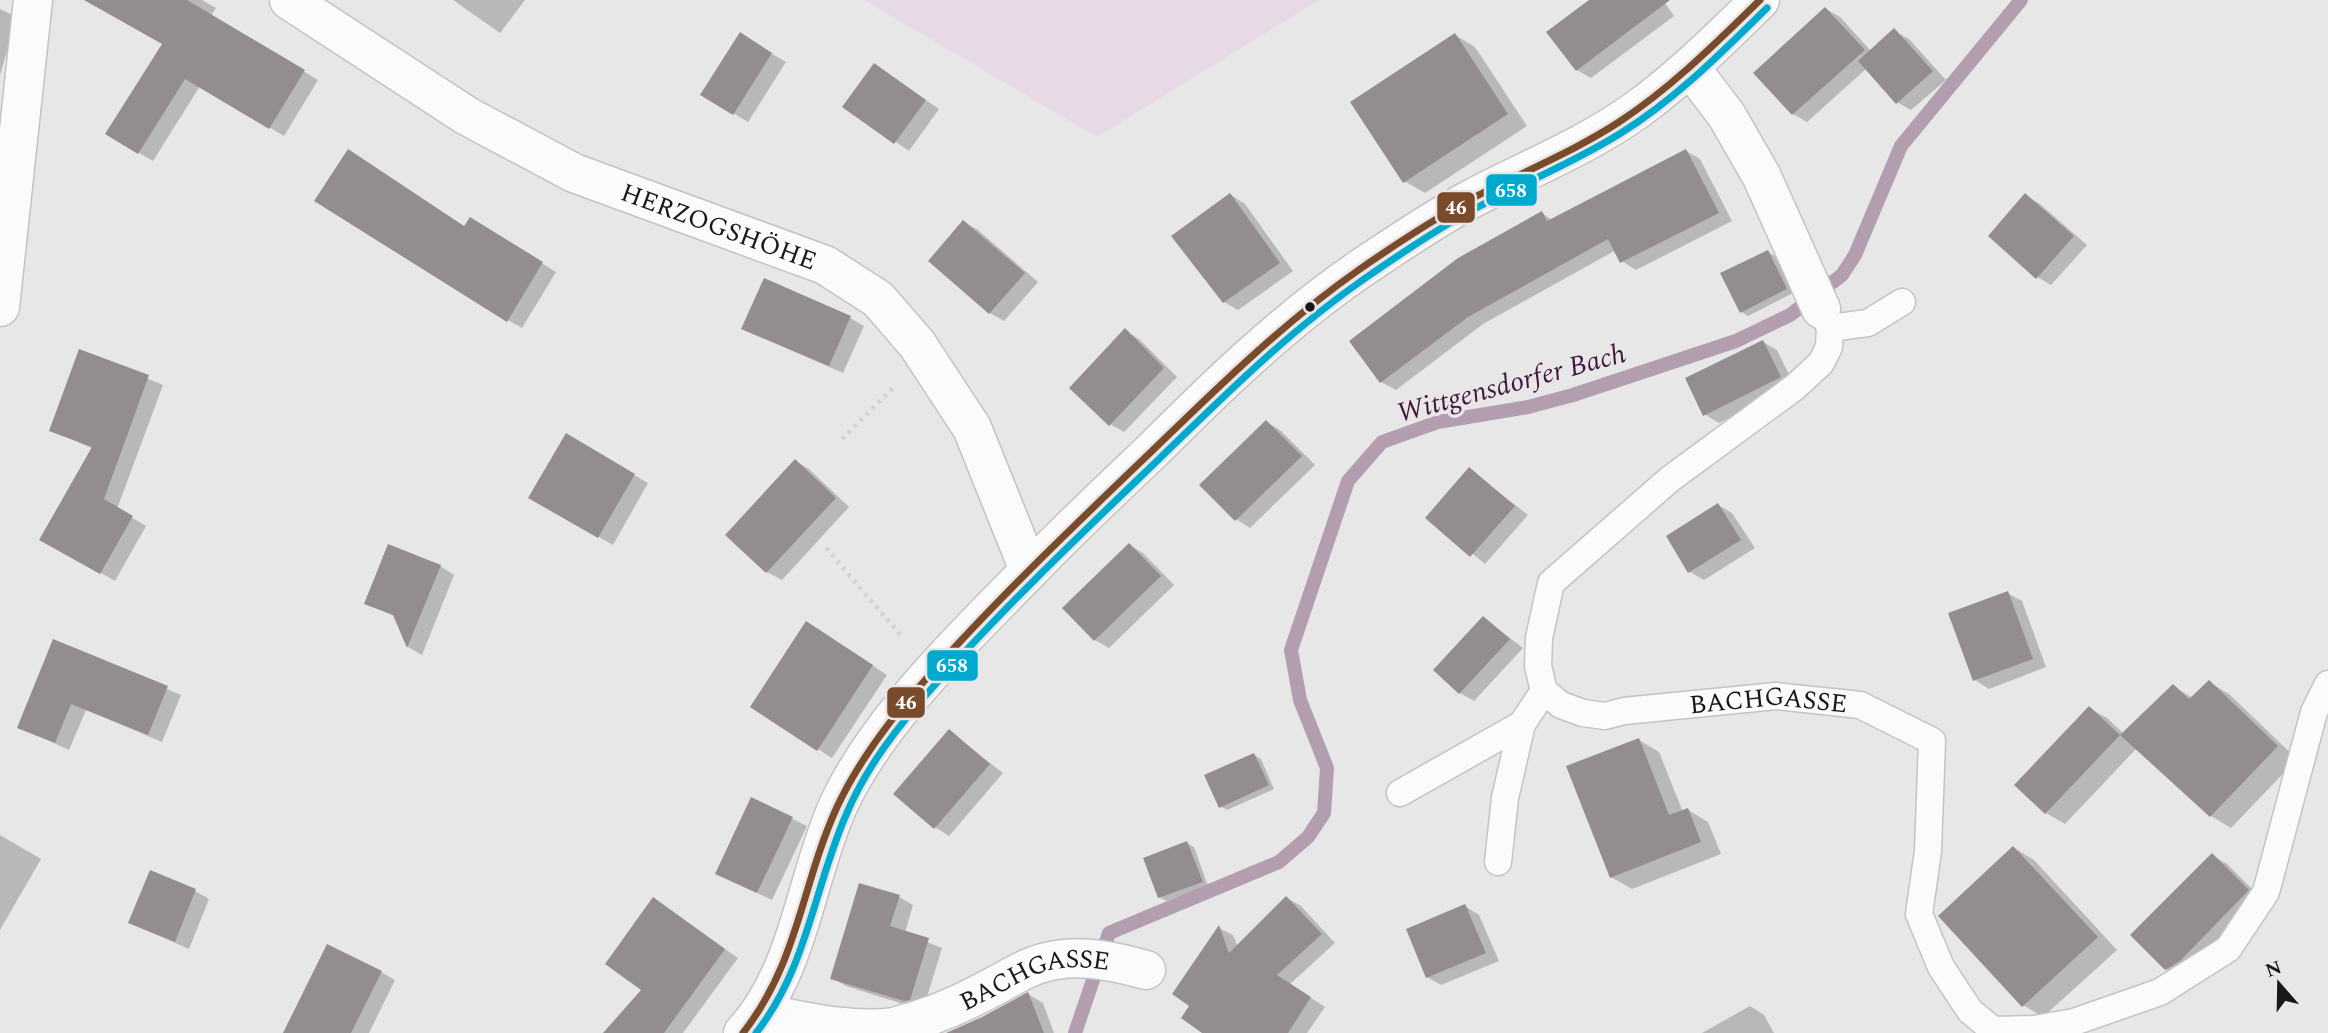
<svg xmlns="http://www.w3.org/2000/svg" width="2328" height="1033" viewBox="0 0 2328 1033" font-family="Spectral,serif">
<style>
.green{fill:#e7d9e6}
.shadow{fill:#0003}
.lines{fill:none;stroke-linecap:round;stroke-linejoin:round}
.stream{stroke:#b29eaf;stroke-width:14}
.building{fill:#938d92}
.service-casing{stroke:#c4c3c4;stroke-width:29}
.minor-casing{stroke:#c4c3c4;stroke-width:41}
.tertiary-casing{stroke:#c4c3c4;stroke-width:41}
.path{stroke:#d4d3d4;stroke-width:4.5;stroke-dasharray:3.5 5;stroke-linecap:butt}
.service{stroke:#fcfbfc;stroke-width:26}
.minor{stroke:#fcfbfc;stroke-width:38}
.tertiary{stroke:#fcfbfc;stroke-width:38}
.bus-1-casing{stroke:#e9e6e8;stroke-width:12}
.bus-2-casing{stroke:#e9e6e8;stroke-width:12}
.bus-1{stroke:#7a4b2a;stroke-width:7}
.bus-2{stroke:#00a9ce;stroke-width:7}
.bus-dot{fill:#191819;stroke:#e9e6e8;stroke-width:2.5}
.labels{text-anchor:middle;stroke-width:7;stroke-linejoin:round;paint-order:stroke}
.street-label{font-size:26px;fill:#191819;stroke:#e9e6e8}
.water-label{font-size:28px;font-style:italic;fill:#40193d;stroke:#e9e6e8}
.line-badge{stroke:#e9e6e8;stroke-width:2.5}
.badge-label{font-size:19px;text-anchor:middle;font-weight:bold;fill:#fff}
</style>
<rect width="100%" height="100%" fill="#e8e7e8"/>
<path class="green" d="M864,0H1319L1097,137Z"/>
<path class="shadow" d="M101,0H202L216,8L211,16L318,80L284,136L200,86L153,161L139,153L164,43Z
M453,0H525L500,33Z
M1592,0H1663L1674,16L1591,78L1577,70Z
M0,9L17,17L0,75Z
M1826,9L1840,17L1871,51L1894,31L1909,39L1946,80L1911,110L1897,102L1867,68L1807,122L1793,114Z
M740,35L786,62L748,122L703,95Z
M1455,35L1475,47L1527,126L1425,193L1404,181Z
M875,65L939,109L909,151L844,106Z
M1686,151L1700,159L1732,221L1636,270L1622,261L1616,250L1483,324L1396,390L1381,382L1542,213L1552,220Z
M1231,195L1245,204L1293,271L1238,310L1224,302Z
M2026,196L2040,204L2087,245L2051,285L2037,277Z
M964,222L978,230L1038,282L1004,321L990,313L930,261Z
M465,228H485L556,272L522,328L508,320Z
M1768,252L1775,256L1793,293L1748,316L1742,312Z
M850,318L864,326L843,373L758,336Z
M1125,331L1139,339L1177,377L1124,432L1110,424Z
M1763,342L1777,350L1794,385L1719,423L1704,414Z
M80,351L163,385L117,509L146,526L115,581L41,539L93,449L51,430Z
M1266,422L1280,430L1315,465L1250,528L1236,519Z
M567,436L648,483L613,545L531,498Z
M795,461L809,469L849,507L782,580L767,572L727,535Z
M1469,469L1528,515L1485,564L1427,517Z
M1718,505L1732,513L1755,548L1704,580L1690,572L1668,537Z
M1129,545L1143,553L1174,585L1109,648L1095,640Z
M440,566L454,575L422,655L408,647L396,617L366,603Z
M2007,593L2022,601L2046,667L1989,689L1975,680Z
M1484,618L1523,648L1474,701L1460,693Z
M821,632L887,675L832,758L752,707Z
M54,642L181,695L162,742L86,710L69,750L19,727Z
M2209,682L2229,694L2297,759L2231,828L2211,816L2137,748L2065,824L2046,813L2017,784L2089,708L2107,718L2124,734L2173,686L2193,698Z
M950,732L1003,773L949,836L935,827Z
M1639,740L1659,752L1683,812L1688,810L1708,822L1721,854L1632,889L1611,877Z
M1254,755L1261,759L1274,789L1227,810L1220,806Z
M752,799L807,826L772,900L732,881Z
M0,835L41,859L0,930Z
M1187,843L1194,847L1208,886L1166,901L1159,897Z
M2014,848L2034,860L2117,950L2043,1017L2023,1005Z
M2213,856L2227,864L2262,899L2181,977L2166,969Z
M195,891L209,899L189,949L130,923Z
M899,897L913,905L905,933L942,948L924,1007L919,1009L846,986L832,978Z
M1287,898L1301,906L1335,943L1290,984L1325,1007L1307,1033H1206L1219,928L1233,935L1238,947Z
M654,900L738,958L683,1033H605L644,990Z
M1465,906L1479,915L1499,961L1441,985L1427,977Z
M381,972L395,980L369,1033H285Z
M1028,994L1043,1003L1054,1033H999Z
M1750,1006L1764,1015L1774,1033H1702Z"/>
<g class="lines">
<path class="stream" d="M1075,1033L1109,933L1279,862L1308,837L1324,813L1327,768L1300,700L1291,650L1348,481L1382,442L1438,422L1528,407L1573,395L1736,341L1790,315L1842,275L1855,255L1901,146L2021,0"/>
</g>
<path class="building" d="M84,0H187L305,70L269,129L185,79L138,154L105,134L162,44Z
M1589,0H1670L1576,71L1546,32Z
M1825,7L1865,50L1792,115L1753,73Z
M1894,28L1933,71L1896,104L1858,61Z
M740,32L772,53L733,115L700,95Z
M1455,33L1508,114L1403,183L1350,102Z
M874,63L926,100L894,144L842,107Z
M348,149L464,226L470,217L543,262L507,322L314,201Z
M1686,149L1719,213L1620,263L1608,239L1468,317L1380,383L1349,341L1458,258L1542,211L1547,221Z
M1230,193L1280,263L1223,303L1171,236Z
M2025,193L2074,236L2036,279L1988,236Z
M963,220L1025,273L989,314L928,261Z
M1768,250L1787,289L1740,313L1720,273Z
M764,278L851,316L829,366L741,329Z
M1125,328L1164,368L1109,426L1069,388Z
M1763,340L1781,377L1703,416L1685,378Z
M79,349L149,375L104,499L133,516L100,574L39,540L92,447L49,431Z
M1266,420L1302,456L1235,521L1199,485Z
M566,433L635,474L598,538L528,498Z
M795,459L836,498L766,573L725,535Z
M1469,467L1515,506L1470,557L1425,518Z
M1718,503L1741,540L1688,573L1666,536Z
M1129,543L1161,576L1094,641L1062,608Z
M388,544L441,565L407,648L393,615L364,604Z
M2008,591L2033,659L1973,681L1948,613Z
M1483,616L1510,639L1459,694L1433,670Z
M806,621L873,665L817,751L750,707Z
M53,639L168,686L148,735L71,704L55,743L17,728Z
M2209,680L2278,746L2210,817L2120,735L2173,684L2189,699Z
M2089,706L2120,735L2045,814L2014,785Z
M949,729L990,764L934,829L893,794Z
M1639,738L1669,815L1688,808L1701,842L1610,878L1566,766Z
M1254,753L1269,785L1219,808L1204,775Z
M751,797L793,817L757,893L715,874Z
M1187,841L1203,882L1158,898L1143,858Z
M2013,846L2098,937L2022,1007L1938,916Z
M2212,853L2249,890L2180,961L2165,970L2130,935Z
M150,870L196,889L175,942L128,923Z
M859,883L900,895L890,926L929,938L910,1000L904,1001L830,979Z
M1286,896L1322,934L1277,975L1311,997L1288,1033H1202L1181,1018L1189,1006L1172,994L1219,925L1229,953Z
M653,897L725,949L664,1033H603L641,990L605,964Z
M1465,904L1486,953L1426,978L1406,929Z
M327,944L382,971L351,1033H283Z
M1028,992L1044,1033H946L982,1017Z"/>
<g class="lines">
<defs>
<g id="service">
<path id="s1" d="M1821,309L1830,328L1829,347L1821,363L1795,387L1670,479L1551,583L1539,638L1538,666L1544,691L1561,705L1583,713L1605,716L1624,711L1776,696L1860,705L1932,741L1928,851L1919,914L1941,967L1970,1011L1993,1030L2034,1029L2074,1022L2160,992L2228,949L2266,892L2314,712L2328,684"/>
<path d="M1830,328L1868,323L1902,302"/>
<path d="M1400,793L1522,724"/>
<path d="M1498,862L1505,798L1522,724L1544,691"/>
</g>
<g id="minor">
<path id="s2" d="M289,0L467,116L574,173L825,265L878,299L917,344L972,428L1029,570"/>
<path d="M1690,67L1727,116L1762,177L1821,309"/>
<path d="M0,307L33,0"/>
<path id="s3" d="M762,1013C803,1021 851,1033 894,1027C925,1019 955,1007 983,992C1008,980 1028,964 1056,960C1086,955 1117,962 1146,970"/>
</g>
<path id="tertiary" d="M743,1033C799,972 805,881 837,808C875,723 964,637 1029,571C1069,529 1111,490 1152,451C1217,386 1284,321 1360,269C1396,245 1435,218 1473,198C1528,169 1587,146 1638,109C1682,77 1721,38 1760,0"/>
</defs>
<use href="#service" class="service-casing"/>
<use href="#minor" class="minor-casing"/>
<use href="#tertiary" class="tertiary-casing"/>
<path class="path" d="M842,439L895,386
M826,548L903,638"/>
<use href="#service" class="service"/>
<use href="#minor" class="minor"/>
<use href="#tertiary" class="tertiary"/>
<defs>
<path id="bus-1" d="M743,1033C799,961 801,886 837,807C859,760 892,717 926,679C997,599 1075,525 1152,451C1218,387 1284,322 1360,269C1396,244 1434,219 1473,198C1522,172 1573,152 1619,122C1671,88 1716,43 1760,0"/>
<path id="bus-2" d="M756,1033C807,968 814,888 846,815C866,767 899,725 933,687C1004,607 1081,534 1158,460C1224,396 1288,332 1364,279C1400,254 1437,229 1476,208C1525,182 1575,162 1621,133C1676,99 1722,52 1767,8"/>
</defs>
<use href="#bus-1" class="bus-1-casing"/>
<use href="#bus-2" class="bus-2-casing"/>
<use href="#bus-1" class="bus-1"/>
<use href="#bus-2" class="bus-2"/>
</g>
<circle class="bus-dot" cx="1310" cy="307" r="6"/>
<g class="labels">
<g class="street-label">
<text dy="9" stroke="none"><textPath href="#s2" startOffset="488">HERZOGSHÖHE</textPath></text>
<text dy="9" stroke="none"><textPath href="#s1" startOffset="749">BACHGASSE</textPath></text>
<text dy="9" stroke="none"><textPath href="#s3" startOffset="284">BACHGASSE</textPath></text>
</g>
<g class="water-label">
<text transform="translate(1511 382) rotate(-15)" y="10">Wittgensdorfer Bach</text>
</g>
</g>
<g class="line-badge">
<rect x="1485" y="173" width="53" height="34" rx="7" fill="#00a9ce"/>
<rect x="1436" y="191" width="40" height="33" rx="7" fill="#7a4b2a"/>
<rect x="926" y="649" width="53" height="33" rx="7" fill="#00a9ce"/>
<rect x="886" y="686" width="40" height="33" rx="7" fill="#7a4b2a"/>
</g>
<g class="badge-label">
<text x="1511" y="197">658</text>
<text x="1456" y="214">46</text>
<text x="952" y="672">658</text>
<text x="906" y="709">46</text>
</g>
<g transform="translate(2279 984) rotate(340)" stroke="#e9e6e8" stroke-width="5" paint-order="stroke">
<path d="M0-5L12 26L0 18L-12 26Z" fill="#191819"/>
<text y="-10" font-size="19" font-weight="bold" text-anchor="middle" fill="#191819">N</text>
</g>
</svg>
